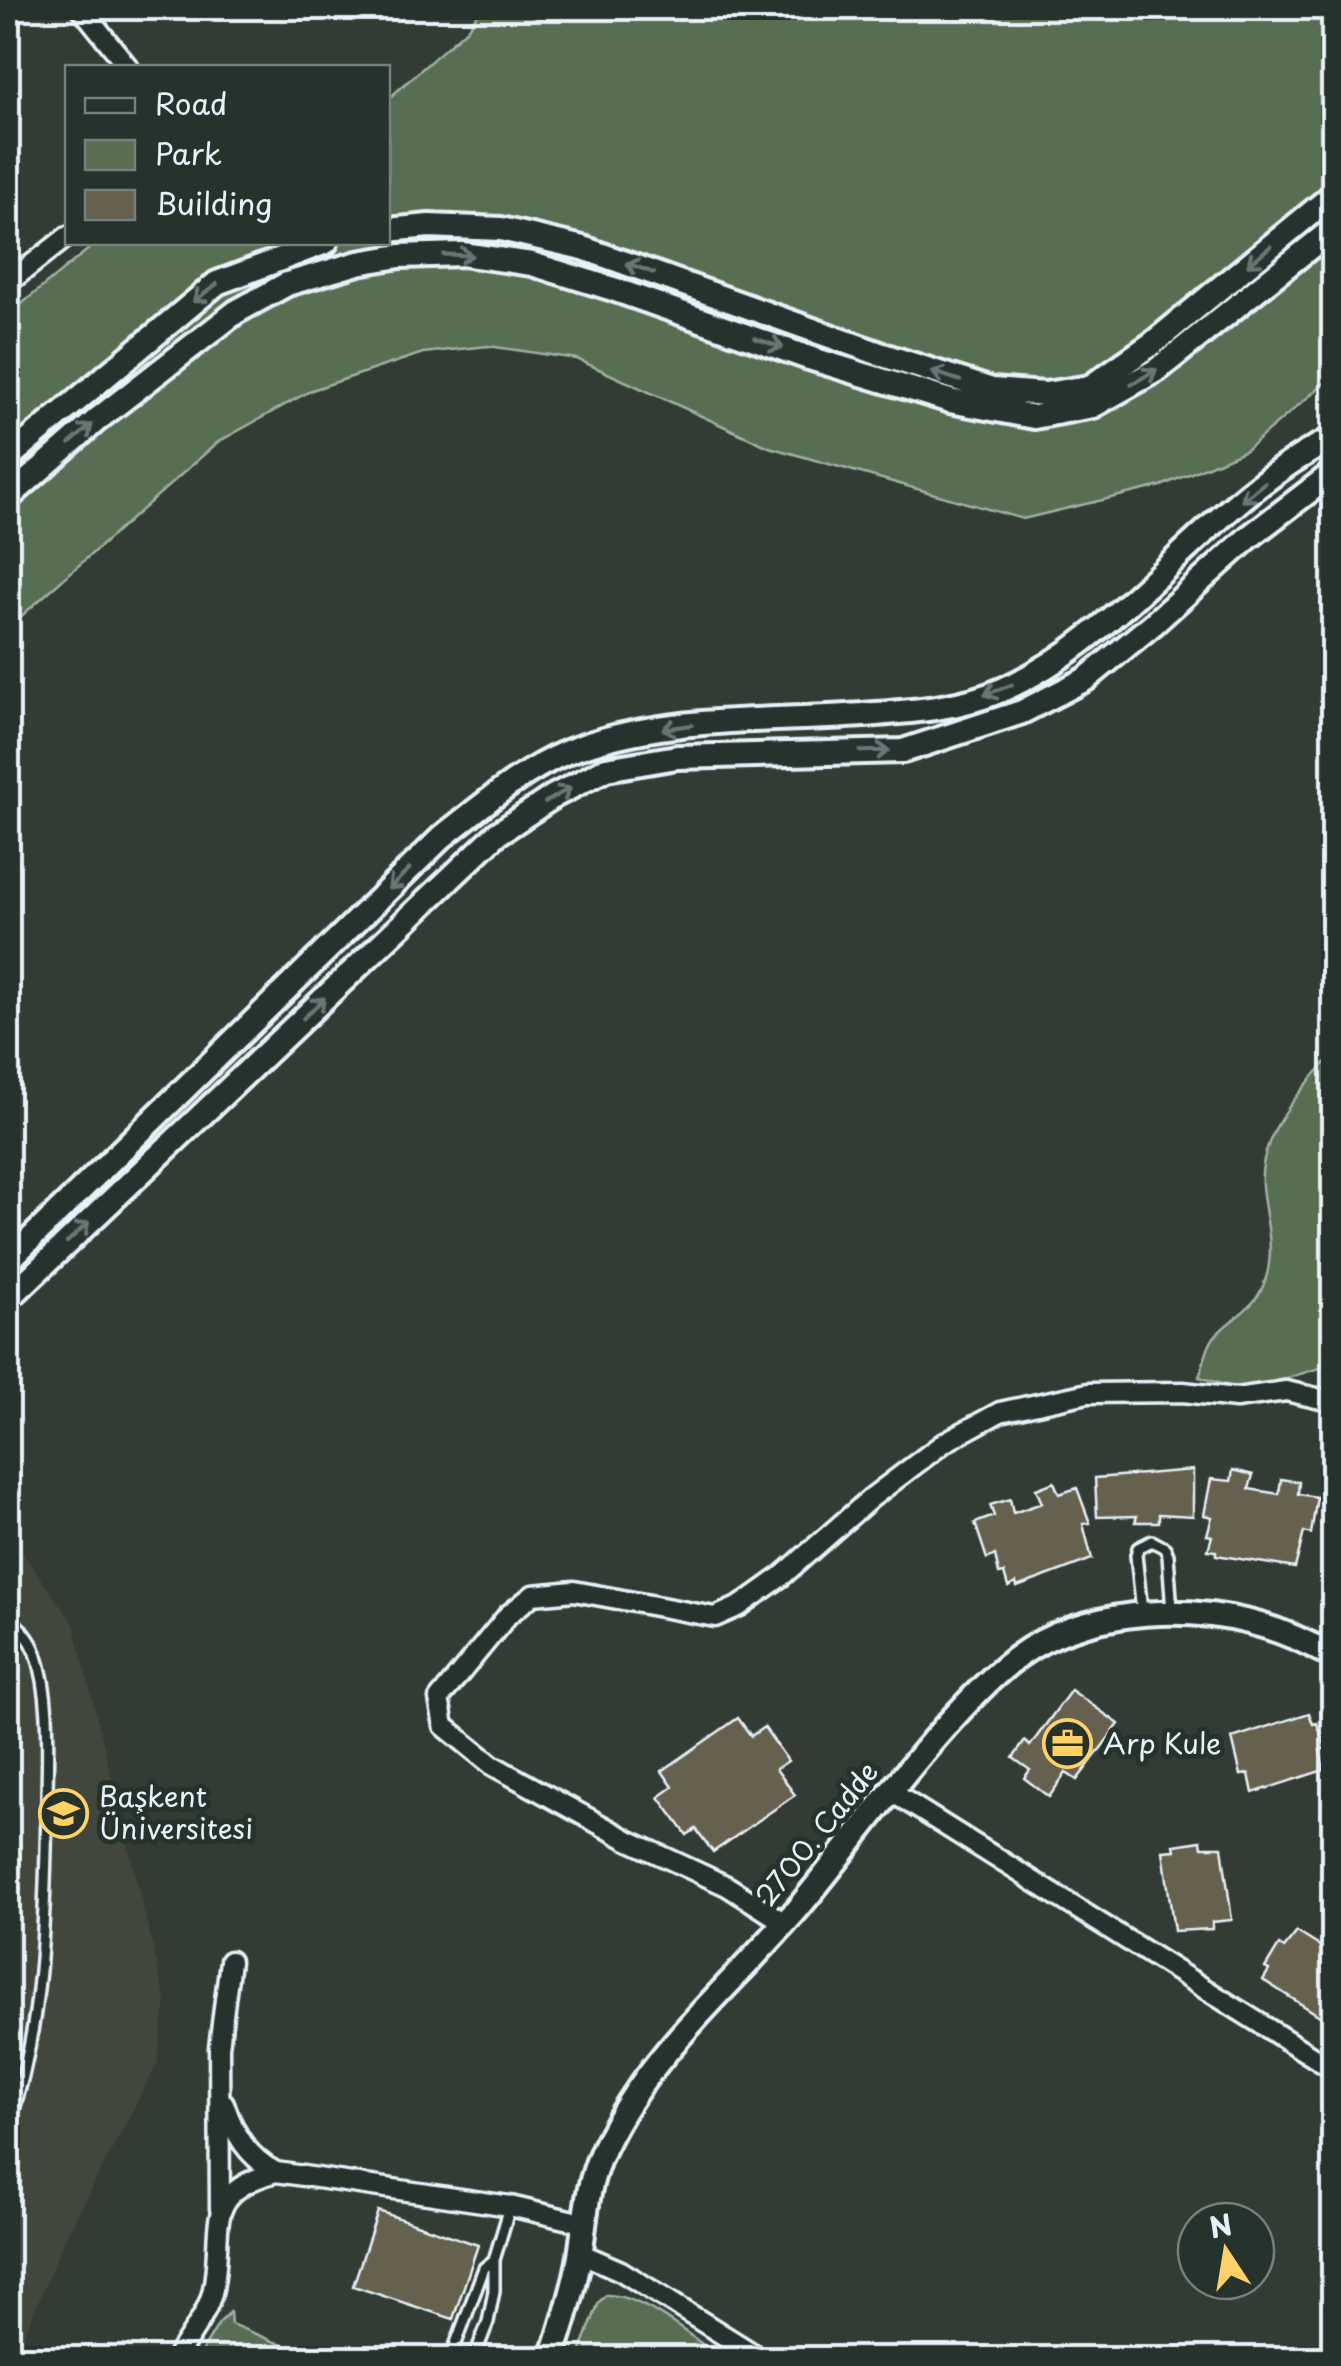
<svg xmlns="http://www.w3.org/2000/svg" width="1341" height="2366" viewBox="0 0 1341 2366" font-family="'Playpen Sans',sans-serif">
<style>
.built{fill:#42473c}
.green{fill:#596e52;stroke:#a0b0a5;stroke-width:2.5}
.building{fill:#66604f;stroke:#e8f1f8;stroke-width:2.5}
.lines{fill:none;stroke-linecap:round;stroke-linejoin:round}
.service-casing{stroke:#e8f1f8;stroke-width:16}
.minor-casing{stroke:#e8f1f8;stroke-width:25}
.tertiary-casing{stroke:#e8f1f8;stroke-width:30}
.service{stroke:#26332d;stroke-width:9}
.minor{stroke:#26332d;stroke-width:18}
.tertiary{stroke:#26332d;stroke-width:22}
.oneway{stroke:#6a7674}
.labels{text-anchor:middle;stroke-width:10;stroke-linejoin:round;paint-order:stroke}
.poi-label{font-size:28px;fill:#e8f1f8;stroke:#26332d;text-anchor:start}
.street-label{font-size:28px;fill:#e8f1f8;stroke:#26332d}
</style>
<rect width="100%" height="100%" fill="#333c34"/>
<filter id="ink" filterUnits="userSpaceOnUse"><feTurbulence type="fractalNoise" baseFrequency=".01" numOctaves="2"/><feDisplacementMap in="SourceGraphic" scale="20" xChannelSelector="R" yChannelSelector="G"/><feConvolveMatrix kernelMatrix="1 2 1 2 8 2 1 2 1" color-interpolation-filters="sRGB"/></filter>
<g filter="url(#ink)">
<path class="built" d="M8,1533L74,1624L166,2002L157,2064L61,2246L15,2358H8Z"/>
<path class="green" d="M481,8H1333V376L1246,450L1161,486L1023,519L769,447L577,359L488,346L423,353L312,390L218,442L8,628V315L96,243L388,242V99L467,29Z
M1333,1054V1364L1244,1391L1199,1377C1204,1364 1207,1344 1217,1334C1239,1311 1260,1308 1268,1270C1274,1240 1264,1214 1262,1186C1258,1134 1301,1090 1333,1054Z
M606,2295C644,2295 690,2337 722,2358H578L599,2302Z
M230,2312L231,2324L314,2358H198L219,2323Z"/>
<path class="building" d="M1193,1470V1516L1159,1514V1522H1135L1137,1516L1097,1517L1095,1478Z
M1233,1470L1253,1475L1249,1489L1279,1494L1281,1479L1299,1482L1298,1494L1317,1497L1311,1534L1304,1532L1295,1568L1216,1555V1551L1208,1550L1212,1536L1207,1535L1212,1517L1204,1515L1211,1479L1231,1481Z
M1054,1482L1059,1494L1077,1488L1090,1523L1083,1524L1092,1559L1017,1587L1016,1583L1008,1587L1004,1573L999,1574L995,1555L987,1559L975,1523L994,1516L990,1505L1010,1499L1013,1513L1042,1503L1036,1489Z
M1071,1690L1119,1724L1077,1780L1066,1773L1049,1797L1024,1778L1030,1770L1013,1758L1025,1741L1030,1746Z
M1309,1713L1313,1724L1317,1723L1326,1748L1320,1750L1324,1770L1253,1793L1249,1774L1241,1775L1232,1738Z
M738,1718L751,1736L764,1727L788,1761L776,1769L795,1795L713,1852L696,1829L687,1835L659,1797L673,1787L662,1771Z
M1201,1841L1202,1847H1222L1232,1920L1212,1922V1929L1174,1931L1163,1851L1175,1850L1174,1845Z
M1297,1932L1334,1955L1331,2023L1263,1980L1269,1970L1265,1968L1279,1945L1284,1948Z
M378,2211L478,2245L453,2319L353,2286Z"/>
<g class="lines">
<defs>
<path id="service" d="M1142,1611L1136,1555L1138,1548L1152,1541L1165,1548L1168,1555L1172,1612
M8,1618C21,1627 30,1637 36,1653C52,1700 47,1755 47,1804C45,1913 44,2024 8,2128
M451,2357L484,2268L494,2260
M474,2358L488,2322L494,2291V2260L510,2207"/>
<path id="minor" d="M81,8L129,68
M8,283L68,236
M890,1791L1334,2070
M785,1923L727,1886L628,1840L492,1765L444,1726L439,1699L508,1615L533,1595L574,1591L715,1617L740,1606L782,1576L871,1498L945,1442L1000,1412L1088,1393L1183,1392L1236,1398L1286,1391L1334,1402
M224,2103C234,2133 247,2157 276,2172
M220,2209L219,2047L230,1961
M580,2253L621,2271L760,2358
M176,2358C189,2337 208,2313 213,2289C225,2228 199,2193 276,2172L510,2206L582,2223"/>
<path id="tertiary" d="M388,230L429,226L501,229L583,248L883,355L992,390L1045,394L1090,387L1153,343L1334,194
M8,458L217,283L326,242
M8,498L98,419L236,312L287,284L358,263L400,256L462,254L532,264L613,289L809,358L950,401L1034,417L1093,406L1157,370L1334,228
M8,1261L442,837C482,806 520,772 567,752C664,713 774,723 876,714C918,711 963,707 1002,690C1131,633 1207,499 1334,438
M8,1299L497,834L554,796L606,769L677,757L903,751L1022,712L1086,679L1153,624L1248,538L1334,472
M552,2358C563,2325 574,2291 580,2256C586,2216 586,2186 604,2147C650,2051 732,1986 799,1907C851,1845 897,1779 952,1719C979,1690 1008,1659 1043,1641C1078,1623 1122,1614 1160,1613C1224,1611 1278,1625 1334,1657"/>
</defs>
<use href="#service" class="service-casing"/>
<use href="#minor" class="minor-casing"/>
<use href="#tertiary" class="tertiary-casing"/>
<use href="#service" class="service"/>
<use href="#minor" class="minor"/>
<use href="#tertiary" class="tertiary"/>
</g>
<defs><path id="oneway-shaft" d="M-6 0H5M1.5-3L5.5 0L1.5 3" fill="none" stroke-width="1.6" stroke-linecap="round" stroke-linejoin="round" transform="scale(2.5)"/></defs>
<g class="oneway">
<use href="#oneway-shaft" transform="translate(458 255) rotate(2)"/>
<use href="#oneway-shaft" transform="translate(1259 256) rotate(140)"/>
<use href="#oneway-shaft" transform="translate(640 268) rotate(-160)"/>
<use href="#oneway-shaft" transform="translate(205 293) rotate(143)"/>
<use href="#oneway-shaft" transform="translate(769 343) rotate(19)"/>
<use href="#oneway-shaft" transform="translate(946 376) rotate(-162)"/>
<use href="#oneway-shaft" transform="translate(1144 377) rotate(-31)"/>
<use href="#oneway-shaft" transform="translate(81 434) rotate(-41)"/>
<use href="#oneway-shaft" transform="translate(1253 492) rotate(141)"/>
<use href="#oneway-shaft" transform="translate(998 690) rotate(159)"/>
<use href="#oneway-shaft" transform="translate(677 727) rotate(172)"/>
<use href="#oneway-shaft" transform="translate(875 751) rotate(-1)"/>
<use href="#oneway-shaft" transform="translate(558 795) rotate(-30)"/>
<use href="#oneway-shaft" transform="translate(399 879) rotate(136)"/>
<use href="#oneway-shaft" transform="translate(314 1008) rotate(-44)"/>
<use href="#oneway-shaft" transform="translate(78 1232) rotate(-43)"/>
</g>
</g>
<defs>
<symbol id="office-ring" viewBox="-11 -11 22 22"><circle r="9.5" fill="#26332d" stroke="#ffd166" stroke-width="1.5"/><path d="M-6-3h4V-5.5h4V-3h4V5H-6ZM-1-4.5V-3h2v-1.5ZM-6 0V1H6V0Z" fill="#ffd166"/></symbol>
<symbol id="university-ring" viewBox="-11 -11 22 22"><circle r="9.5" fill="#26332d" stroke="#ffd166" stroke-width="1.5"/><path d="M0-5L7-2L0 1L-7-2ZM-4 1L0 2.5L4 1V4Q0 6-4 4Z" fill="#ffd166"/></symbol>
</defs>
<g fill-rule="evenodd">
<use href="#office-ring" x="1040" y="1716" width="55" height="55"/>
<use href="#university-ring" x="36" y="1786" width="55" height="55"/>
</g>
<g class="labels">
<g class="poi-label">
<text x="1103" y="1754">Arp Kule</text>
<text x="99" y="1807">Başkent<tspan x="99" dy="32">Üniversitesi</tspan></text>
</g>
<g class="street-label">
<text transform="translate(817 1834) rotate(-51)" y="10">2700. Cadde</text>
</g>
</g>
<rect width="1341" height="2366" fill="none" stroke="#26332d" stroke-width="40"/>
<rect x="20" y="20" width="1301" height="2326" fill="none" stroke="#e8f1f8" stroke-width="4" filter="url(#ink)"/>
<rect x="65" y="65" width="325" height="180" fill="#26332d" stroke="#747f7e" stroke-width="2.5"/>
<rect x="85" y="98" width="50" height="15" fill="#26332d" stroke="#747f7e" stroke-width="2.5"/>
<text x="155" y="115" font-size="30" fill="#e8f1f8">Road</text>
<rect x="85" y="140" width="50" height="30" fill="#596e52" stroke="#747f7e" stroke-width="2.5"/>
<text x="155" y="165" font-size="30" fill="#e8f1f8">Park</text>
<rect x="85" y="190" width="50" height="30" fill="#66604f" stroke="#747f7e" stroke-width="2.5"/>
<text x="155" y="215" font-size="30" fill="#e8f1f8">Building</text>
<g transform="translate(1226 2251) rotate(348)"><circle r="48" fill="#26332d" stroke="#747f7e" stroke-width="2.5"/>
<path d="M0-8L18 38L0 25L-18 38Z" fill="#ffd166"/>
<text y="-15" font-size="28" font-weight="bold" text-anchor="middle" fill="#e8f1f8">N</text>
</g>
</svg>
